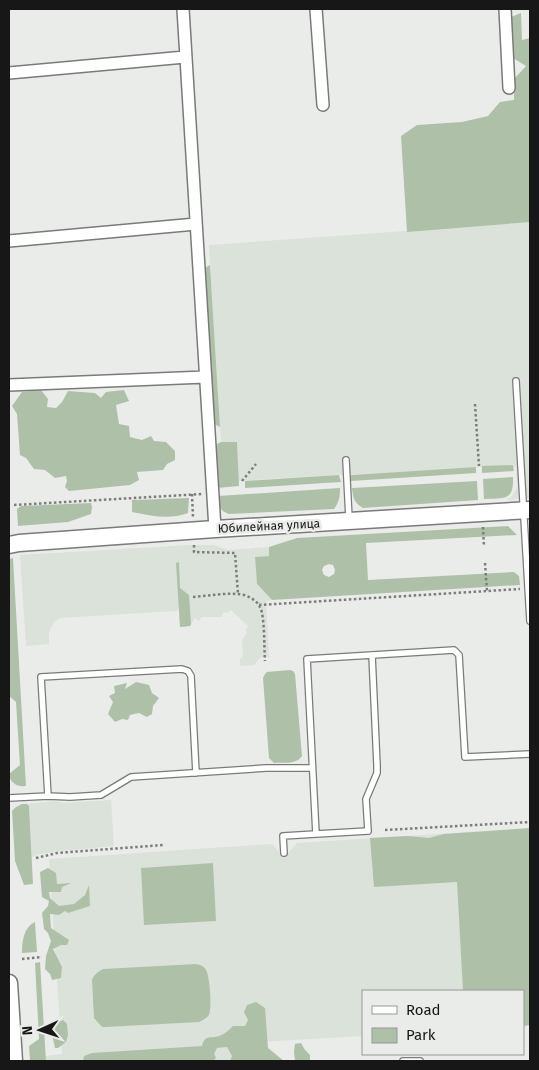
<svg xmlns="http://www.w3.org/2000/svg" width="539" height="1070" viewBox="0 0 539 1070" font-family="'Fira Sans',sans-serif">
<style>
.built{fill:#dbe2d9}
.green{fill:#afc0a9;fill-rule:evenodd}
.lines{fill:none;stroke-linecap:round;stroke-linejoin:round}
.lane-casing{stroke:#797b79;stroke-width:8}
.street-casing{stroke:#797b79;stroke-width:14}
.secondary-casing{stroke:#797b79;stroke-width:19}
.path{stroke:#7c7d7b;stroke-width:2.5;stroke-dasharray:2.5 2.5;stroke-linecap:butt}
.lane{stroke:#fff;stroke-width:5.5}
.street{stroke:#fff;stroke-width:11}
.secondary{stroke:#fff;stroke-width:16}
.labels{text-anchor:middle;stroke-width:5;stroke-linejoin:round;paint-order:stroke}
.street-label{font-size:12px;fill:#161716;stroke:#eaece9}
</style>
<rect width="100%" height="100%" fill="#eaece9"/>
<path class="built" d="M530,222V498L507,500L512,496L517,488L516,468L513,465L238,481L237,442H221L209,245Z
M190,545H214L228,550L269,547V556L255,557L257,584L272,600L266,601L269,657H261L254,665L240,666V659L243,656L242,640L247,633L246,630L248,626L231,610L227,613L224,612L221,617H202L199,621L195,618L190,626L180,627L179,610L175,611L60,618L55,621L51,627L49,632V644L26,646L20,555Z
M111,800L114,846L61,851L40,854L32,857L29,806L27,804L55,801L63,803Z
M530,828V1025L523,1026V991H363V1036L240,1043V1061H46V1056L62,1054L49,859L272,844L280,853H288L297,843Z"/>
<path class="green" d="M521,13L522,40L530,38V222L407,232L401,136L417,125L462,122L488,116L500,102L514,100V79L526,66L513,58L511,17Z
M210,265L220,427L212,423L203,269Z
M41,390L48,399L47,407L56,408L62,402L68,391L95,393L101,398L106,392L124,390L129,401L116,405L119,424L129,426L130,437L142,440L151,436L154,441L166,442L175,451V460L167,464L163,470L137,472L139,480L130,485L69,491L65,487L67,481L66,476L55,478L45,470L34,469L26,458L20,455L17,414L12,406L22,392Z
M221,442H237L239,486L217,488L215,448L217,444Z
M513,465L514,471L482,473V466Z
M476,467V473L351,481V475Z
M339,475L341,482L245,488V481Z
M513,477C514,502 504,498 484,499L483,479Z
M477,481L478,500L363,508C354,503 353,498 352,488Z
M340,488C340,497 339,502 334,509L229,514C219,511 219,505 218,496Z
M189,498L188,513C169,520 152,516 132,512V500Z
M91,503L92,507L91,514L68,522L18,526L17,509L21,506Z
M508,526L517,535L366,543L368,580L514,572L519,576L520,585L272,600L257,584L255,557L269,556V547L297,538ZM329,564L333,565L335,570L334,574L329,577L324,575L322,570L324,566Z
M13,558L26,786C17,787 10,783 9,774L20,765L16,702L9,696V559Z
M179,562L180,588L189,595L191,624L190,626L180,627L176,563Z
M290,670L293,671L295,674L302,756C296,765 283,762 274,763L269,758L263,678L265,674L267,672Z
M136,682L149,685L152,693L159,698L153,706L152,714L147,717L139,713L130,715L128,720L122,719L115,722L108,714L113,702L109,696L115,693L114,686L127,683L125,689Z
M22,804H27L29,806L33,884L24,885L15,861L12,811L16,807Z
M530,828V1025L523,1026V991H463L457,882L374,887L370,838L408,836L429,838L444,834Z
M213,863L216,921L144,925L141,868Z
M48,868L56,873L57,884L71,883L62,887L61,892H49L50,898L59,906L74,904L85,895L89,885L90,906L68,913L65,911L59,915L50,914L51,928L69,940L67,945H61L53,949L62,967L61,978L52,980L50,974L45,969L46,956L51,941L48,933L44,929L42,913L48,906L49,901L42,897L40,872Z
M35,922L37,952L22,953C22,941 24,927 35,922Z
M40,962L46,1061H30L29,1046L39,1039L35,963Z
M196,964C201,965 204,966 206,970C210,977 212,1008 209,1015C207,1018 203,1020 199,1022L106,1027H102L94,1018L92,980C94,974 98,972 103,969Z
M256,1002L265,1008L268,1048L284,1061H230L232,1056L227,1047L217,1048L214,1054L216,1058L213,1061H83L84,1056L92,1053L202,1046C205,1034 210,1039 219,1036C225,1034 229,1030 233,1026H245L248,1020L244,1012L247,1005Z
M63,1020L67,1024L68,1035L66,1042L58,1048H55L53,1039V1033L50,1023L53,1021L57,1023Z
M301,1043L305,1050L310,1055V1061H295L294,1052L295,1044Z"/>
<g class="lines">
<defs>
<path id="lane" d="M516,381L530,621
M346,460L349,519
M48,796L41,677L182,669L188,671L191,676L196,773
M9,798L48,796L70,797L101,795L131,777L266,768H312
M316,834L368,831L366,799L377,773V765L372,655
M284,853L283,836L316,834L307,659L454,650L459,655L465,757L530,754
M403,1061H420"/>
<path id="street" d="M183,9L215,529
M316,9L323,105
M505,9L509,88
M9,73L185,57
M9,241L196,224
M9,385L205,377"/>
<path id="secondary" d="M9,545L19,543L215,529L530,510
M9,983L14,1061"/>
</defs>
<use href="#lane" class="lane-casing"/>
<use href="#street" class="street-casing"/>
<use href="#secondary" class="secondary-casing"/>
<path class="path" d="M475,404L479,466
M242,481L256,464
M192,494L193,518
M14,505L202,494
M483,527L484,547
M194,545V552L235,553L238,594
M485,563L487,591
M193,597C208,596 222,593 237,594C245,594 256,599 260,607C265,616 264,649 265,661
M259,605L520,589
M385,830L530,822
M36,858L57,853L163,845
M22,959L42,957"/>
<use href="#lane" class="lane"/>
<use href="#street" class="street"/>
<use href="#secondary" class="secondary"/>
</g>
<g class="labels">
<g class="street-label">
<text transform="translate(269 526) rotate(-3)" y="4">Юбилейная улица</text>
</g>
</g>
<rect width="539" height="1070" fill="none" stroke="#161716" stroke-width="20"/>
<rect x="362" y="990" width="162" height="65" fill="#eaece9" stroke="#959795"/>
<rect x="372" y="1006" width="25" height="8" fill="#ffffff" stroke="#959795"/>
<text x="406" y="1015" font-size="15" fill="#161716">Road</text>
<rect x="372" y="1028" width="25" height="15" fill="#afc0a9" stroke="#959795"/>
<text x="406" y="1040" font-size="15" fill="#161716">Park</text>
<g transform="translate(40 1030) rotate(267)" stroke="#eaece9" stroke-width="4" paint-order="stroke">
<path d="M0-4L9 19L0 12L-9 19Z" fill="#161716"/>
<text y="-8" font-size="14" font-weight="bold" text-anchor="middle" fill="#161716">N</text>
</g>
</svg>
